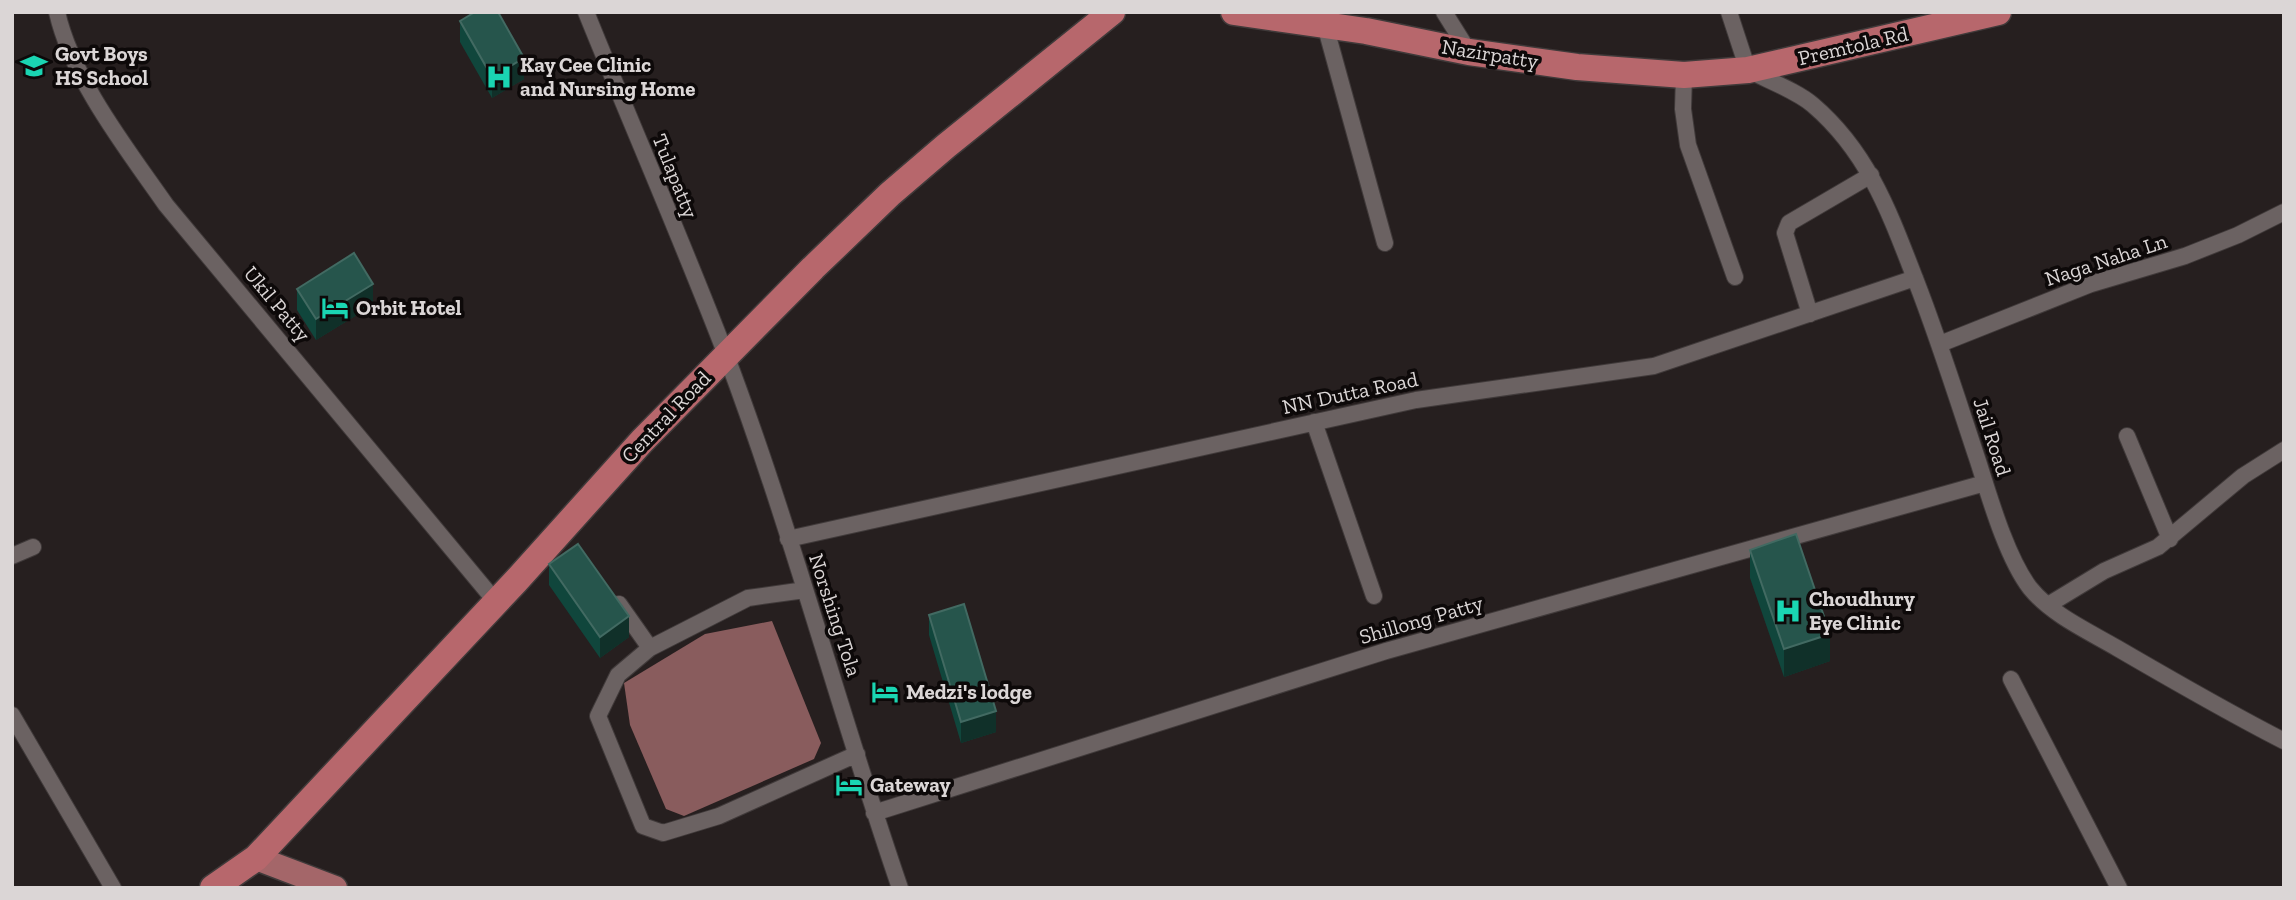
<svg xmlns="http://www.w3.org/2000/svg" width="2296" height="900" viewBox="0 0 2296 900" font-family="'Zilla Slab',serif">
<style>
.water{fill:#895c5d}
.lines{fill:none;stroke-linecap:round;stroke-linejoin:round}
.minor-casing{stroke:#403a3a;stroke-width:18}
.primary-casing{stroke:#403a3a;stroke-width:27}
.trunk-casing{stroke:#403a3a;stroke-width:29}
.minor{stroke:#6b6262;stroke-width:16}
.primary{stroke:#a46669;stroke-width:24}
.trunk{stroke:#b7676c;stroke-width:26}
.wall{fill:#10463c}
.shaded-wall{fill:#103029}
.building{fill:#26554c;stroke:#426a62;stroke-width:2}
.labels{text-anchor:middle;stroke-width:7;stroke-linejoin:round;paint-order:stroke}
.street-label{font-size:21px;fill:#dbd6d6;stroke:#0d0909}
.poi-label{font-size:21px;font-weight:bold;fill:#dbd6d6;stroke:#0d0909;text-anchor:start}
</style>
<rect width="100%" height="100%" fill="#261f1f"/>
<path class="water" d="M772,621L821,743L814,759L684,816L666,809L630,725L624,683L705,634Z"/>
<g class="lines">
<defs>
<path id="minor" d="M57,12C72,79 127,149 166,205L496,602
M586,12C632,126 682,240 726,355C792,530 839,711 900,888
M1444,12L1469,52
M1729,12L1748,70C1767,80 1797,91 1813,105C1869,153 1890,214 1916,281C1939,340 1958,401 1978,461C1990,499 2007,558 2030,588C2052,615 2088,631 2117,648C2172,680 2227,712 2284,741
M1325,25L1385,243
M1684,75L1683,109L1688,145L1735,277
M1810,314L1785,233L1789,223L1871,175
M1940,344L2091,284L2185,256L2238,235L2284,212
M1314,422L1374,596
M2127,436L2170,539
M788,539L1416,400L1654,366L1915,278
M12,556L33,547
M805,590L748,598L650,648L618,675L598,716L643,826L663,833L719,816L857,754
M619,604L650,648
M2048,605L2104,571L2158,547L2243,476L2284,450
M2011,679L2119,888
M12,715L113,888
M874,813L1386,651L1985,483"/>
<path id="primary" d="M256,858L335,888"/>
<path id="trunk" d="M1234,12L1366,31L1469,52L1577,67L1684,75L1748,70L1998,12
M213,888L256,858L516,581L642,441L813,268L890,194L946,146L1112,12"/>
</defs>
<use href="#minor" class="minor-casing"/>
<use href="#primary" class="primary-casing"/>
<use href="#trunk" class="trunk-casing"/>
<use href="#minor" class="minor"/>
<use href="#primary" class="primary"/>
<use href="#trunk" class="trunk"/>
</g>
<path class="wall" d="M460,21L524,79L492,98L460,42Z
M297,289L373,305L316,340L297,310Z
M1750,550L1830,661L1784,677L1750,578Z
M549,564L629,637L600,658L549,585Z
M929,615L996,732L961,743L929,635Z"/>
<path class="shaded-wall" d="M524,58V79L492,98V77Z
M373,284V305L316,340V319Z
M629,616V637L600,658V637Z
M1830,634V661L1784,677V649Z
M996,711V732L961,743V722Z"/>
<path class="building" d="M475,12H498L524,58L492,77L460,21Z
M354,253L373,284L316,319L297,289Z
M1796,534L1830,634L1784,649L1750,550Z
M578,544L629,616L600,637L549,564Z
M964,604L996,711L961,722L929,615Z"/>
<defs>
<symbol id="school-bare" viewBox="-9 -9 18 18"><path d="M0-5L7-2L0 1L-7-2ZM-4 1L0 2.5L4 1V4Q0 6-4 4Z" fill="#1ad5b2" stroke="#0d0909" stroke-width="2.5" paint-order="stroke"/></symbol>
<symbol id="hospital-bare" viewBox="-9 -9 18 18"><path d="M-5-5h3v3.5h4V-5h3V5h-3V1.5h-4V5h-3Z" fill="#1ad5b2" stroke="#0d0909" stroke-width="2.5" paint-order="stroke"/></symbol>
<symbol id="hotel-bare" viewBox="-9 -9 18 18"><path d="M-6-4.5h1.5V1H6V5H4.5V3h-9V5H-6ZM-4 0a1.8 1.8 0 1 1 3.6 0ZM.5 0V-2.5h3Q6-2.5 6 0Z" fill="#1ad5b2" stroke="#0d0909" stroke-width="2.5" paint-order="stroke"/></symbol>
</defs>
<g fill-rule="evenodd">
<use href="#school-bare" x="15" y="47" width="38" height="38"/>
<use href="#hospital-bare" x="480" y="58" width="38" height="38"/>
<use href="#hotel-bare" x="316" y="289" width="38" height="38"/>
<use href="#hospital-bare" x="1769" y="592" width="38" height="38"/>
<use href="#hotel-bare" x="866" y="673" width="38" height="38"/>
<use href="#hotel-bare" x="830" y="766" width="38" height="38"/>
</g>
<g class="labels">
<g class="street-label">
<text transform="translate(1853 46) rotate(-13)" y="7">Premtola Rd</text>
<text transform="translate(1490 54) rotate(9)" y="7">Nazirpatty</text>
<text transform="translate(675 176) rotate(68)" y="7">Tulapatty</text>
<text transform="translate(2106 260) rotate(-18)" y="7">Naga Naha Ln</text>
<text transform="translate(277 304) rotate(50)" y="7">Ukil Patty</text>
<text transform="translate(1350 393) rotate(-12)" y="7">NN Dutta Road</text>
<text transform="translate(666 417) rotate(-46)" y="7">Central Road</text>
<text transform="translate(1992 437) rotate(72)" y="7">Jail Road</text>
<text transform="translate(835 615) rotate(72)" y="7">Norshing Tola</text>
<text transform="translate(1421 620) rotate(-16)" y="7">Shillong Patty</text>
</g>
<g class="poi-label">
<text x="55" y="61">Govt Boys<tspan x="55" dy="24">HS School</tspan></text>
<text x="520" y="72">Kay Cee Clinic<tspan x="520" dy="24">and Nursing Home</tspan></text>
<text x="356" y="315">Orbit Hotel</text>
<text x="1809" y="606">Choudhury<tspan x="1809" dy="24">Eye Clinic</tspan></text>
<text x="906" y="699">Medzi's lodge</text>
<text x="870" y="792">Gateway</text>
</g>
</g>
<rect width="2296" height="900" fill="none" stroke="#dbd6d6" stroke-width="28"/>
</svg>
